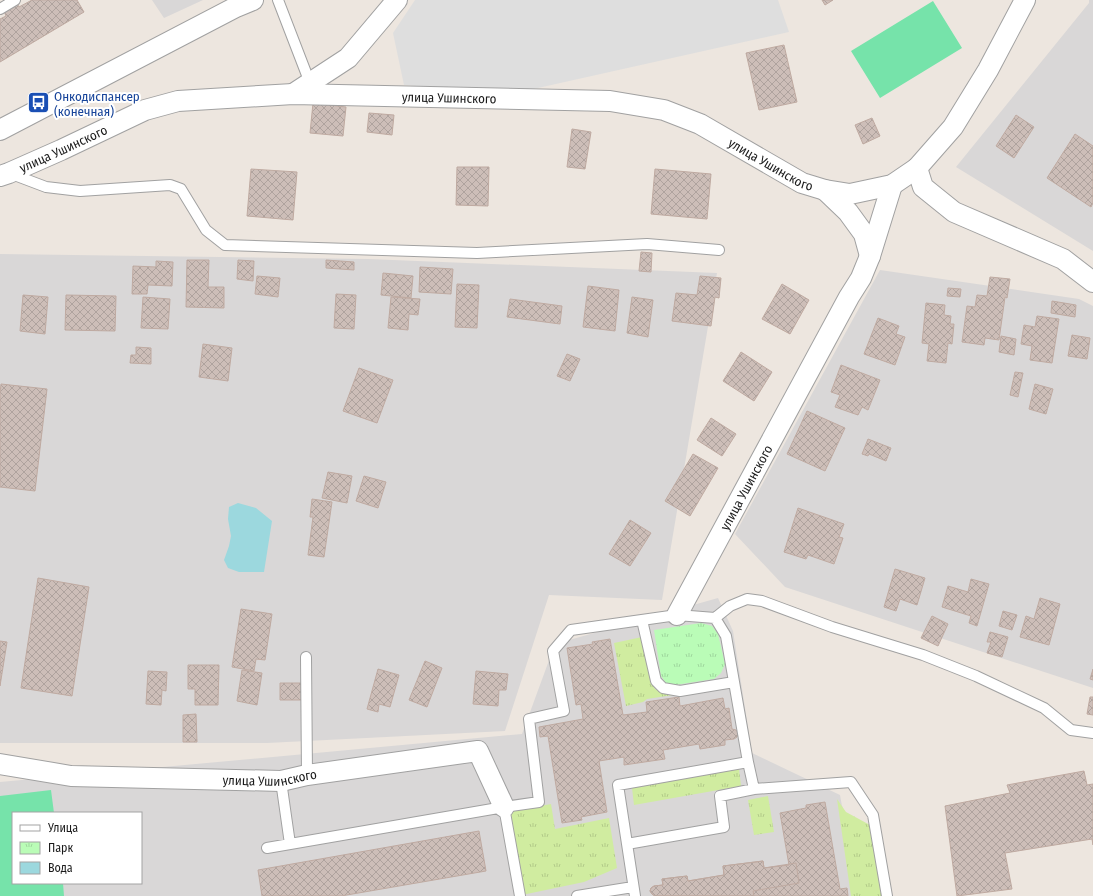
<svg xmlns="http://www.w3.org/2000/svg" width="1093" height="896" viewBox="0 0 1093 896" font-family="'Fira Sans Condensed',sans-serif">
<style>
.residential{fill:#d9d7d7;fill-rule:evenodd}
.grass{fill:url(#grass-tufts)}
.park{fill:url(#park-tufts)}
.pitch{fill:#76e3aa}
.parking{fill:#dedede}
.water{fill:#9cd8de}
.building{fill:url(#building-cross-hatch);stroke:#bfaaa1}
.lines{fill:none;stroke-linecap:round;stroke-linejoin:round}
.lane-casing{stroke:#a1a1a1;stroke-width:12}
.street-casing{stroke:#a1a1a1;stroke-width:22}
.lane{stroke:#fff;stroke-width:10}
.street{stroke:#fff;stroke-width:20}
.labels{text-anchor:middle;stroke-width:4;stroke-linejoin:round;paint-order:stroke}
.transit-label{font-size:13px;fill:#164399;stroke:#fff;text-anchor:start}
.street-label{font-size:13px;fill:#1a1a1a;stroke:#fff}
</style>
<defs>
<pattern id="grass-tufts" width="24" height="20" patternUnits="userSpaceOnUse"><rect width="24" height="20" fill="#d0eca0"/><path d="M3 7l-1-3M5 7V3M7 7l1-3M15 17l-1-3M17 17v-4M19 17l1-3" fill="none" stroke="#b2ca89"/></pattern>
<pattern id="park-tufts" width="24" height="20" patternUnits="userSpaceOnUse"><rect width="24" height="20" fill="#bafcb7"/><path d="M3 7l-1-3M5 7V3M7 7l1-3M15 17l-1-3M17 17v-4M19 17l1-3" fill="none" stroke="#9fd79d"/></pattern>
<pattern id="building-cross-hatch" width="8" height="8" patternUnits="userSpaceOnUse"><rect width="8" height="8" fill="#cdbeb8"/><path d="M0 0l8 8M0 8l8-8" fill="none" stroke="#afa39e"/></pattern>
</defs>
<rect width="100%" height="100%" fill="#ede6df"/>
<path class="residential" d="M152,0H203L164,18Z
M1089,0H1093V251L956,167L1089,3Z
M0,254L368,259L717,273L662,600L549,595L505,731L267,743H0Z
M880,270L1079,299L1093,306V688L785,587L735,534Z
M718,598L733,631L752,753L840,795L858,896H0V782L522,734L555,644ZM13,813H141V883H13Z"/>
<path class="grass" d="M642,637L650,679L655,689L673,695L647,699L643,702L626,706L614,643Z
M739,769L741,786L634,805L632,788Z
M768,796L774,832L754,835L748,800Z
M837,799L846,812L870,825L884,896H851Z
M551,804L555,829L609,818L617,868L584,882L522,895L508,812Z"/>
<path class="park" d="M701,623L712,626L718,634L725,664L721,673L714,679L675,685L666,683L661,676L654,630Z"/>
<path class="pitch" d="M933,1L962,48L880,98L851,51Z
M51,790L54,813H13V883H63L64,896H0V796Z"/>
<path class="parking" d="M415,0H778L789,32L511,94L404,85L393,33Z"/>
<path class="water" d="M238,503L256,508L272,521L264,572H239L228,568L224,560L229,546L231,536L228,519L229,507Z"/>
<path class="building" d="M32,0H77L84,12L0,62V19L6,16L4,11L17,3L19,7Z
M822,0H833L825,5Z
M784,45L797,102L759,110L746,53Z
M313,103L346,107L343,136L310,133Z
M369,113L394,115L392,135L367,132Z
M1016,115L1034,127L1014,158L996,146Z
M872,118L880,136L863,144L855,125Z
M572,129L591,132L585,169L567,167Z
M1075,134L1093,146V203L1091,207L1047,178Z
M457,167H489L488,206L456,205Z
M251,169L297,172L293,220L247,216Z
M655,169L711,174L707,219L651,214Z
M641,252L652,253L651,272L639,271Z
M187,260H209L208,287H224V308L186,307Z
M238,260L254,261L253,281L237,279Z
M326,260L354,262V270L326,268Z
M156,261L173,262L172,286L148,285L147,294H132L133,266L156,267Z
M420,267L453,269L451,294L419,292Z
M383,273L413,276L411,298L381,295Z
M257,276L280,278L278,297L255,294Z
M700,276L721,278L719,298L715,297L711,326L672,321L676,293L697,295Z
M990,277L1010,279L1007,298L1005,297L999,340L985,338L984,345L962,342L967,306L975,307L977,295L987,296Z
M457,284L479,285L477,328L455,327Z
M782,284L809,300L790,334L762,319Z
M588,286L619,290L615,331L583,327Z
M948,288L961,289L960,297L947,296Z
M336,294L356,295L354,329L334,328Z
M23,295L48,297L45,334L20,331Z
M66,295L116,296L115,331L65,330Z
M143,297L170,299L168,329L141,328Z
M391,297L420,299L418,315L409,314L408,330L388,328Z
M632,297L653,300L648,337L627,333Z
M510,299L562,306L560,324L507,317Z
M1052,301L1076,305L1075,317L1051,313Z
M926,303L945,305L944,315L951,316L950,324H954L952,344L948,343L946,363L927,361L929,344L922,343Z
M1037,316L1059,319L1052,363L1030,360L1032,346L1021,344L1024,325L1035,327Z
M878,318L899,326L896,334L905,337L895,365L864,354Z
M1072,335L1090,338L1087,359L1068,356Z
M1001,336L1016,339L1014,355L999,352Z
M203,344L232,348L228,381L199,377Z
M136,347L151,348V364L130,363L131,355H136Z
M741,352L772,372L754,401L723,381Z
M567,354L580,359L570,381L557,376Z
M841,365L880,380L868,410L862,407L858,415L835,407L840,395L831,392Z
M359,368L393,380L377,423L343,411Z
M1015,372L1023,373L1018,397L1010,395Z
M1,384L47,389L35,491L0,487V393Z
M1035,384L1053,389L1046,414L1029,409Z
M807,411L845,428L825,471L787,454Z
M711,418L736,434L722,456L697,440Z
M868,439L891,448L886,461L869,454L868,456L862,454Z
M693,454L718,468L690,516L665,501Z
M328,472L352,476L347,503L322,498Z
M364,476L386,482L378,508L356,501Z
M312,499L332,502L324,557L308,555L313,517H310Z
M798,508L844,524L839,537L843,538L834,564L808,555L806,559L784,552Z
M630,520L651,533L630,566L609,554Z
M895,569L925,578L917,605L900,599L896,611L884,607Z
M38,578L89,587L72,696L21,688Z
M971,579L989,584L977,626L969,623L971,616L942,607L948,586L968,592Z
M1040,598L1060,604L1049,645L1020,637L1026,616L1034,619Z
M241,609L272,614L265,660L256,659L254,671L232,667Z
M1003,611L1017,615L1012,630L999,626Z
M932,616L948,624L938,646L921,638Z
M990,632L1008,637L1002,657L987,653L991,642H987Z
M610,639L623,715L647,712L646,702L679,697L680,706L723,698L725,709L729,708L732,729L736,730L738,733L737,737L734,739L725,740V745L700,749L699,744L663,750L665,759L624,765V757L599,761L607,812L581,817L582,820L562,823L548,736L540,737L539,727L583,719L581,704L576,705L567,648L593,644L592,642Z
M0,641L7,642L0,686Z
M425,661L442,668L427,707L409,700Z
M188,665H219L218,705H195V689H188Z
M378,669L399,675L390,707L379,704L378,712L367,709Z
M1093,669V680L1090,679Z
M242,670L262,673L257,705L237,701Z
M148,671L167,672L166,691L162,690L161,705L146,704Z
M476,671L508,674L506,690H499L498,706L473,704Z
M280,683H302V700H280Z
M1090,697H1093V715L1087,714Z
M196,714L197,742H183V715Z
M1084,771L1087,785L1093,784V845L1092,839L1005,853L1012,889L957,896L945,806L1010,793L1007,785Z
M825,802L840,889L847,888L848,896H655L652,894L650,891L651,888L654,886L663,885L662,879L687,876L688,881L724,875L723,866L763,861L764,868L789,865L780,813L806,808V805Z
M479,831L486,871L341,896H262L258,870Z
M763,861L764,868L796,863L799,883L753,891L754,896H655L652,894L650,891L651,888L654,886L663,885L662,879L687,876L688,881L724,875L723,866Z"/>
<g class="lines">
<defs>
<path id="lane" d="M278,0L310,83
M0,9L15,0
M9,173L46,187L80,191L170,185L181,189L206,230L225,245L477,253L647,244L719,250
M715,618L730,606L747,599L762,601L832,627L923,655L976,676L1044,708L1071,730L1093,733
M642,620L656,681L663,688L680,691L734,682
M306,657L307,775
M281,781L290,844
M504,807L520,896
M627,844L724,827L720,796L754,789
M267,848L504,807L539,802L529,719L564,711L553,651L571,630L677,615L715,618L726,636L748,762L754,789L851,782L873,815L887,896
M577,896L633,887
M635,896L618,785L748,762"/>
<g id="street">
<path d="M293,94L348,58L397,0"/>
<path d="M0,130L236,7L253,0"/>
<path d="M917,168L923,187L954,212L1063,259L1093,282"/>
<path id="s1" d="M0,176L9,173L61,150L145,110L178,101L293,94L610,101L664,110L700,124L802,183L825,190L850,194L892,185L917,168L953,127L988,70L1025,0"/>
<path d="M825,190L848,212L864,234L870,256"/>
<path id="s2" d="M677,615L849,297L861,278L870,256L892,185"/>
<path id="s3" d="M0,764L71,776L281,781L307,775L478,751L504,807"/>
</g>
</defs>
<use href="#lane" class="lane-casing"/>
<use href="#street" class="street-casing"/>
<use href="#lane" class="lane"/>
<use href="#street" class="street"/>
</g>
<defs>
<symbol id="bus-square" viewBox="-11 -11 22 22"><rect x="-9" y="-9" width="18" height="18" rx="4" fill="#1a4fb4" stroke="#fff"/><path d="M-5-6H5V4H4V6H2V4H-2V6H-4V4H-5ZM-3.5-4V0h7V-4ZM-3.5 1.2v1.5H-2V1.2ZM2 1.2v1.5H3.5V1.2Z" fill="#fff"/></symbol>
</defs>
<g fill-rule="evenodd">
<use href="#bus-square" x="26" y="90" width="25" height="25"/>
</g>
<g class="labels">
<g class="transit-label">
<text x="54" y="101">Онкодиспансер<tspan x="54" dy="15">(конечная)</tspan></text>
</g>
<g class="street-label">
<text dy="5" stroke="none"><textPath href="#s1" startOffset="465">улица Ушинского</textPath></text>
<text dy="5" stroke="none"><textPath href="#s1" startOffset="69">улица Ушинского</textPath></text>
<text dy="5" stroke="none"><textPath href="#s1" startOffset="801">улица Ушинского</textPath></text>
<text dy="5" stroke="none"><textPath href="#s2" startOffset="145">улица Ушинского</textPath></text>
<text dy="5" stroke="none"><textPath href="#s3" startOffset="271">улица Ушинского</textPath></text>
</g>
</g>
<rect x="12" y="812" width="130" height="72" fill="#ffffff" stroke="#a3a3a3"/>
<rect x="20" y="825" width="20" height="6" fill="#ffffff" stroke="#a3a3a3"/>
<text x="48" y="832" font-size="12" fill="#1a1a1a">Улица</text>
<rect x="20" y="842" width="20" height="12" fill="url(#park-tufts)" stroke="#a3a3a3"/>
<text x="48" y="852" font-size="12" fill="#1a1a1a">Парк</text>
<rect x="20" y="862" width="20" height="12" fill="#9cd8de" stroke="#a3a3a3"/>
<text x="48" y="872" font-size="12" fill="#1a1a1a">Вода</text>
</svg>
